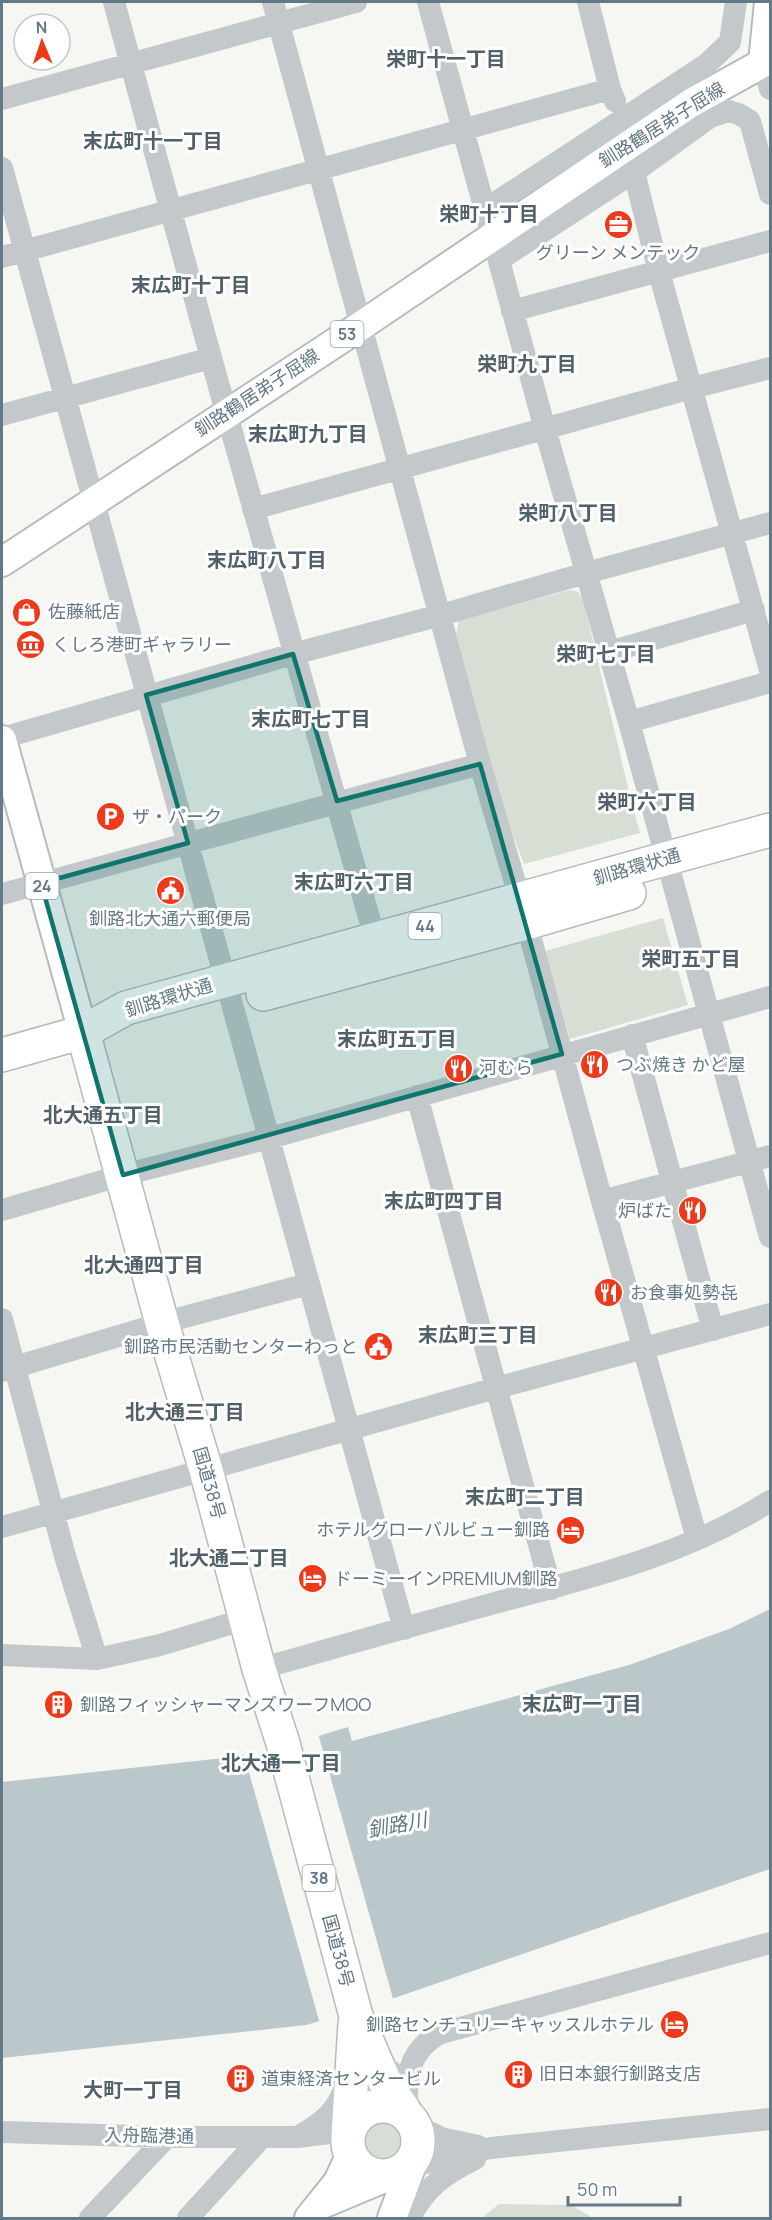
<svg xmlns="http://www.w3.org/2000/svg" width="772" height="2220" viewBox="0 0 772 2220" font-family="Manrope,'Noto Sans JP',sans-serif">
<style>
.green{fill:#d7ded3}
.water{fill:#bac8cc}
.pier{fill:#f6f6f2}
.lines{fill:none;stroke-linecap:round;stroke-linejoin:round}
.major-casing{stroke:#b6bbbe;stroke-width:32}
.highway-casing{stroke:#b7bbbe;stroke-width:36}
.minor{stroke:#c3c8ca;stroke-width:22}
.major{stroke:#fff;stroke-width:28}
.highway{stroke:#fff;stroke-width:33}
.marked{fill:#0f766e;fill-opacity:0.2;stroke:#0f766e;stroke-width:4.5;stroke-linejoin:round}
.labels{text-anchor:middle;stroke-width:6;stroke-linejoin:round;paint-order:stroke}
.shield{fill:#fff;stroke:#92a1aa;stroke-width:1.5}
.shield-label{font-size:16px;font-weight:bold;fill:#637985}
.street-label{font-size:18px;fill:#637985;stroke:#fff}
.poi-label{font-size:18px;fill:#637985;stroke:#fff;text-anchor:start}
.neighbourhood-label{font-size:20px;font-weight:bold;fill:#51616a;stroke:#fff}
.water-label{font-size:20px;font-style:italic;fill:#5f7b82;stroke:#fff}
</style>
<rect width="100%" height="100%" fill="#f6f6f2"/>
<path class="green" d="M570,590L578,592L583,599L632,804L640,833L524,864L505,815L456,634L459,621Z
M663,918L688,1005L570,1039L545,951Z
M362 2139a23 23 0 1 1 46 0a23 23 0 1 1-46 0Z
M499,2204L571,2205L593,2218H482Z"/>
<path class="water" d="M770,1609V1869L371,2006L306,2025L2,2058V1782L233,1757L292,1744L348,1727L352,1741L629,1665L729,1629Z"/>
<path class="pier" d="M318,1733L394,2002L320,2024L243,1751Z"/>
<g class="lines">
<defs>
<path id="major" d="M2,562L362,325L691,103L763,63L769,2
M2,740L83,1032
M322,2204L391,2175
M309,2218L338,2182L351,2154
M392,2218L416,2154"/>
<path id="highway" d="M263,994L526,923L629,893
M83,1032L162,1323L206,1470L259,1669L282,1740L356,2016L384,2080L407,2115
M2,1055L83,1032L126,1008L770,830
M348 2141a35 35 0 1 1 70 0a35 35 0 1 1-70 0Z
M348,2136L355,2024"/>
</defs>
<use href="#major" class="major-casing"/>
<use href="#highway" class="highway-casing"/>
<path class="minor" d="M114,2L211,358L375,939
M273,2L480,764L520,899L602,1201L697,1539
M428,2L545,429L629,722L770,1237
M588,2L610,89L615,101
M763,63L770,89
M2,99L356,2
M2,168L404,1629
M634,172L659,272L770,670
M486,209L707,64L730,42L736,2
M2,257L610,89
M499,260L634,172L710,117L728,111L739,114L750,121L770,194
M512,311L770,241
M2,415L211,358
M253,509L692,388L770,368
M609,652L754,610
M629,722L770,682
M2,738L293,654L441,615L586,573L770,523
M2,894L480,764
M632,1035L713,1330
M417,1096L551,1589
M602,1201L770,1156
M2,1210L123,1175L281,1135L770,997
M2,1319L65,1556L97,1659
M2,1371L162,1323L308,1284
M2,1527L496,1388L770,1314
M2,1655L97,1659L160,1645L246,1619
M259,1669C345,1645 431,1620 517,1597C604,1574 694,1550 770,1501
M408,2114C405,2080 407,2053 438,2034L770,1943
M358,2116L391,2071
M414,2124L441,2138L478,2146
M2,2132L167,2137H297L338,2132L355,2120
M301,2135C325,2121 336,2112 346,2085
M402,2170L446,2157L491,2148L770,2119
M90,2218L167,2137
M188,2218L262,2137
M410,2218C425,2187 445,2174 475,2159"/>
<use href="#major" class="major"/>
<use href="#highway" class="highway"/>
</g>
<path class="marked" d="M293,654L337,801L480,764L562,1054L123,1175L41,883L188,843L146,695Z"/>
<defs>
<symbol id="office-disc" viewBox="-11 -11 22 22"><circle r="9.5" fill="#ee391a" stroke="#fff"/><path d="M-6-3h4V-5.5h4V-3h4V5H-6ZM-1-4.5V-3h2v-1.5ZM-6 0V1H6V0Z" fill="#fff"/></symbol>
<symbol id="shop-disc" viewBox="-11 -11 22 22"><circle r="9.5" fill="#ee391a" stroke="#fff"/><path d="M-5-2.5h2.3a2.7 3.5 0 0 1 5.4 0H5L5.5 6h-11ZM-1.5-2.5h3a1.5 2.3 0 0 0-3 0Z" fill="#fff"/></symbol>
<symbol id="museum-disc" viewBox="-11 -11 22 22"><circle r="9.5" fill="#ee391a" stroke="#fff"/><path d="M0-6L6-3V-2H-6V-3ZM-5-1h2V3h-2ZM-1-1h2V3h-2ZM3-1h2V3H3ZM-6 4H6V6H-6Z" fill="#fff"/></symbol>
<symbol id="parking-disc" viewBox="-11 -11 22 22"><circle r="9.5" fill="#ee391a" stroke="#fff"/><path d="M-3.5-5.5H1a3.5 3.5 0 0 1 0 7H-1V5.5H-3.5ZM-1-3.4V-.6H.8a1.4 1.4 0 0 0 0-2.8Z" fill="#fff"/></symbol>
<symbol id="civic-disc" viewBox="-11 -11 22 22"><circle r="9.5" fill="#ee391a" stroke="#fff"/><path d="M-.6-6.5H3V-4.5H.6V-3L4-1V1h2V6H-6V1h2V-1L-.6-3ZM-1.2 2.5V6h2.4V2.5Z" fill="#fff"/></symbol>
<symbol id="restaurant-disc" viewBox="-11 -11 22 22"><circle r="9.5" fill="#ee391a" stroke="#fff"/><path d="M-5-6h1v4h1v-4h1v4h1v-4h1v5L-1.5 .5V6h-2V.5L-5-1ZM5-6V6H3V1.5H1.5Q1.5-4 5-6Z" fill="#fff"/></symbol>
<symbol id="hotel-disc" viewBox="-11 -11 22 22"><circle r="9.5" fill="#ee391a" stroke="#fff"/><path d="M-6-4.5h1.5V1H6V5H4.5V3h-9V5H-6ZM-4 0a1.8 1.8 0 1 1 3.6 0ZM.5 0V-2.5h3Q6-2.5 6 0Z" fill="#fff"/></symbol>
<symbol id="building-disc" viewBox="-11 -11 22 22"><circle r="9.5" fill="#ee391a" stroke="#fff"/><path d="M-4-6H4V6H1V3H-1V6H-4ZM-2.5-4.3h1.7v1.8h-1.7ZM.8-4.3h1.7v1.8H.8ZM-2.5-1h1.7V.8h-1.7ZM.8-1h1.7V.8H.8Z" fill="#fff"/></symbol>
</defs>
<g fill-rule="evenodd">
<use href="#office-disc" x="602" y="208" width="33" height="33"/>
<use href="#shop-disc" x="10" y="596" width="33" height="33"/>
<use href="#museum-disc" x="14" y="628" width="33" height="33"/>
<use href="#parking-disc" x="94" y="800" width="33" height="33"/>
<use href="#civic-disc" x="154" y="874" width="33" height="33"/>
<use href="#restaurant-disc" x="578" y="1048" width="33" height="33"/>
<use href="#restaurant-disc" x="442" y="1052" width="33" height="33"/>
<use href="#restaurant-disc" x="676" y="1194" width="33" height="33"/>
<use href="#restaurant-disc" x="592" y="1276" width="33" height="33"/>
<use href="#civic-disc" x="362" y="1330" width="33" height="33"/>
<use href="#hotel-disc" x="554" y="1514" width="33" height="33"/>
<use href="#hotel-disc" x="296" y="1562" width="33" height="33"/>
<use href="#building-disc" x="42" y="1688" width="33" height="33"/>
<use href="#hotel-disc" x="658" y="2008" width="33" height="33"/>
<use href="#building-disc" x="502" y="2058" width="33" height="33"/>
<use href="#building-disc" x="224" y="2062" width="33" height="33"/>
</g>
<g class="labels">
<g class="shield">
<rect x="330.5" y="321" width="33" height="26" rx="4.5"/>
<rect x="25.5" y="873" width="33" height="26" rx="4.5"/>
<rect x="408.5" y="913" width="33" height="26" rx="4.5"/>
<rect x="302.5" y="1865" width="33" height="26" rx="4.5"/>
</g>
<g class="shield-label">
<text x="347" y="340">53</text>
<text x="42" y="892">24</text>
<text x="425" y="932">44</text>
<text x="319" y="1884">38</text>
</g>
<g class="street-label">
<text transform="translate(662 125) rotate(-32)" y="6">釧路鶴居弟子屈線</text>
<text transform="translate(257 393) rotate(-33)" y="6">釧路鶴居弟子屈線</text>
<text transform="translate(637 867) rotate(-16)" y="6">釧路環状通</text>
<text transform="translate(169 998) rotate(-17)" y="6">釧路環状通</text>
<text transform="translate(209 1483) rotate(74)" y="6">国道38号</text>
<text transform="translate(338 1951) rotate(75)" y="6">国道38号</text>
<text transform="translate(149 2136) rotate(1)" y="6">入舟臨港通</text>
</g>
<g class="poi-label">
<text x="618" y="259" text-anchor="middle">グリーン メンテック</text>
<text x="48" y="618">佐藤紙店</text>
<text x="52" y="651">くしろ港町ギャラリー</text>
<text x="132" y="823">ザ・パーク</text>
<text x="170" y="925" text-anchor="middle">釧路北大通六郵便局</text>
<text x="616" y="1071">つぶ焼き かど屋</text>
<text x="479" y="1074">河むら</text>
<text x="672" y="1217" text-anchor="end">炉ばた</text>
<text x="630" y="1299">お食事処勢㐂</text>
<text x="358" y="1353" text-anchor="end">釧路市民活動センターわっと</text>
<text x="550" y="1536" text-anchor="end">ホテルグローバルビュー釧路</text>
<text x="334" y="1585">ドーミーインPREMIUM釧路</text>
<text x="80" y="1711">釧路フィッシャーマンズワーフMOO</text>
<text x="654" y="2031" text-anchor="end">釧路センチュリーキャッスルホテル</text>
<text x="539" y="2080">旧日本銀行釧路支店</text>
<text x="261" y="2085">道東経済センタービル</text>
</g>
<g class="neighbourhood-label">
<text x="446" y="66">栄町十一丁目</text>
<text x="153" y="148">末広町十一丁目</text>
<text x="489" y="221">栄町十丁目</text>
<text x="191" y="292">末広町十丁目</text>
<text x="527" y="371">栄町九丁目</text>
<text x="308" y="441">末広町九丁目</text>
<text x="568" y="520">栄町八丁目</text>
<text x="267" y="567">末広町八丁目</text>
<text x="606" y="661">栄町七丁目</text>
<text x="311" y="726">末広町七丁目</text>
<text x="647" y="809">栄町六丁目</text>
<text x="354" y="889">末広町六丁目</text>
<text x="691" y="966">栄町五丁目</text>
<text x="397" y="1046">末広町五丁目</text>
<text x="103" y="1122">北大通五丁目</text>
<text x="444" y="1208">末広町四丁目</text>
<text x="144" y="1272">北大通四丁目</text>
<text x="478" y="1342">末広町三丁目</text>
<text x="185" y="1419">北大通三丁目</text>
<text x="525" y="1504">末広町二丁目</text>
<text x="229" y="1565">北大通二丁目</text>
<text x="582" y="1711">末広町一丁目</text>
<text x="281" y="1770">北大通一丁目</text>
<text x="133" y="2097">大町一丁目</text>
</g>
<g class="water-label">
<text transform="translate(397 1825) rotate(-11)" y="7">釧路川</text>
</g>
</g>
<rect width="772" height="2220" fill="none" stroke="#637985" stroke-width="6"/>
<g transform="translate(42 42) rotate(358)"><circle r="28" fill="#ffffff" stroke="#c1c9ce" stroke-width="1.5"/>
<path d="M0-4.5L10 22L0 15L-10 22Z" fill="#ee391a"/>
<text y="-9" font-size="16" font-weight="bold" text-anchor="middle" fill="#637985">N</text>
</g>
<path d="M568 2196v9h112v-9" fill="none" stroke="#637985" stroke-width="3"/>
<text x="577" y="2196" font-size="18" fill="#637985" stroke="#ffffff" stroke-width="4.5" paint-order="stroke">50 m</text>
</svg>
